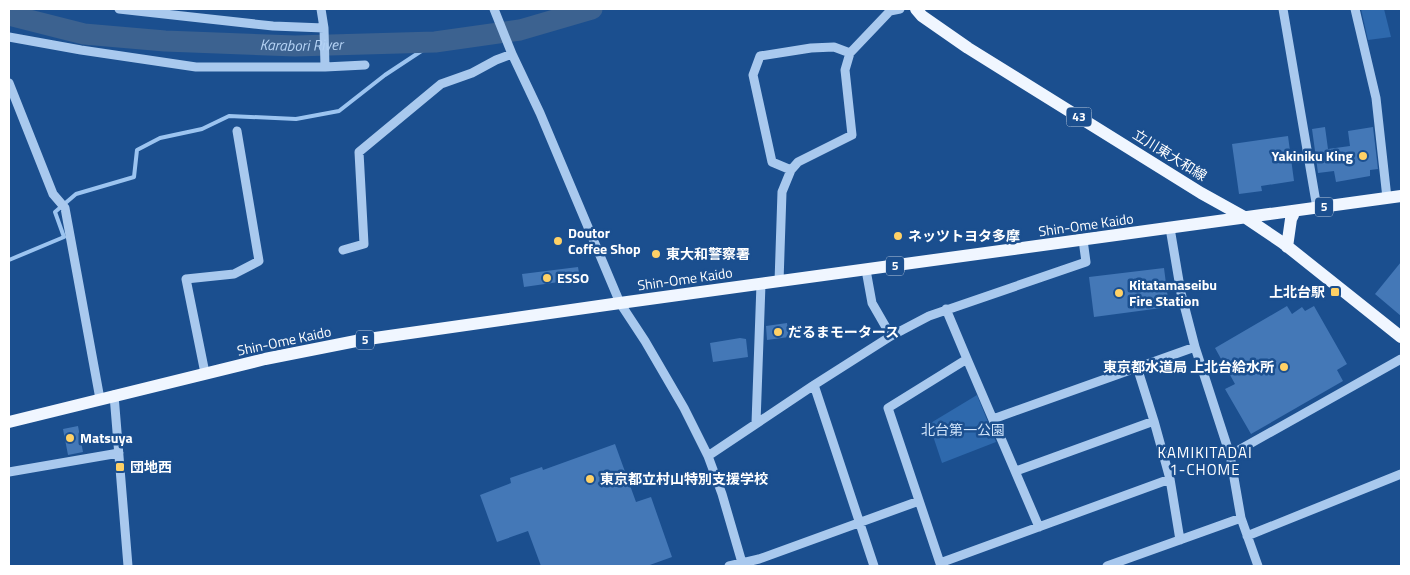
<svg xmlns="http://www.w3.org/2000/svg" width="1410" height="575" viewBox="0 0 1410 575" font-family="'Titillium Web','Noto Sans JP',sans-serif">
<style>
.green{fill:#2e69ad}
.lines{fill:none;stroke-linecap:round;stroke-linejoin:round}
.stream{stroke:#9cc4f0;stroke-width:4}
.river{stroke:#3c6290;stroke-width:21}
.building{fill:#4478b7}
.minor{stroke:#a9c9ee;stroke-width:9}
.major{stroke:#f0f6ff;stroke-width:12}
.poi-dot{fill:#ffd166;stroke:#1b4f8f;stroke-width:2}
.labels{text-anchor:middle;stroke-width:5;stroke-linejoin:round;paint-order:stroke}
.shield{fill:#1b4f8f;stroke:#bbcadd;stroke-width:1}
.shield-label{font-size:12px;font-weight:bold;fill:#fff}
.street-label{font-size:14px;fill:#fff;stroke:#1b4f8f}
.poi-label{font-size:14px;font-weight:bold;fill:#fff;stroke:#1b4f8f;text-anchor:start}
.park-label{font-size:14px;fill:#cfe3fa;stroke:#1b4f8f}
.water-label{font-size:15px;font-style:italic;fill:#b5d3f5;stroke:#1b4f8f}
.neighbourhood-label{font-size:15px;letter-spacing:1px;fill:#fff;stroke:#1b4f8f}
</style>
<rect width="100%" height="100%" fill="#1b4f8f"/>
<path class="green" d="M1361,9H1384L1391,37L1368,40Z
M977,395L996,442L942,463L929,424Z"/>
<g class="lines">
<path class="stream" d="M9,260L64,237L55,212L76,194L134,177L137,150L160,138L202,129L229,116L296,119L339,111L385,75L435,42"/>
<path class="river" id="s1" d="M9,15L84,34L165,41L295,46L435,42L520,30L592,9"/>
</g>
<path class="building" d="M1325,127L1328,149L1350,146L1348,131L1373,127L1378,169L1370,170V176L1336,182L1334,171L1318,173L1312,129Z
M1288,136L1294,181L1261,186L1262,191L1239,194L1232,144Z
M1401,262V316L1375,294Z
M578,267L580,279L524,287L522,274Z
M1164,268L1169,307L1094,317L1089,277Z
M1287,306L1292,314L1302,307L1305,311L1314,306L1347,364L1337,370L1343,381L1251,434L1225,389L1235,384L1215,348Z
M787,323L789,337L767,340L766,326Z
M740,338L746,339L748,357L713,362L710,343Z
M78,426L83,452L68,455L63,429Z
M615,444L636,502L651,497L672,557L647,566H541L528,531L497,542L480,495L511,483L510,478L542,467L543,470Z"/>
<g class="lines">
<path class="minor" d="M119,9L273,26L324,28
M321,9L324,28L325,67
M494,9L512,54L540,113L620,303L645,341L684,408L708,456L722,494L743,566
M1283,9L1317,208
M1355,9L1376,98L1387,198
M9,37L81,50L196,67H325L365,65
M9,83L53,194L65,208L100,399
M791,170L772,162L753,75L760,56L811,48L834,47L850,53
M1170,228L1181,293L1195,347L1230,455L1241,518L1258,566
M343,250L364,244L359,152L441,84L472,73L496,60L512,54
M866,270L872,303L891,336
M779,282L782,192L791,170L798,162L852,135L845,70L850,53L890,11L900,9
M946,309L967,359
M1137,367L1154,421L1170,479L1180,540
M205,373L186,279L234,274L259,261L237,131
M814,385L874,566
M114,395L128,566
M993,419L1195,347
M756,423L761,284
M1230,455L1401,359
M708,456L814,385L891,336L929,316L1086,262L1083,240
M1016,471L1154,421
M9,472L119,453
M1247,536L1401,474
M940,563L1170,479
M729,566L759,559L919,501
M941,566L888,408L967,359L1039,527
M1107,566L1241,518"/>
<path class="major" d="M916,9L922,16L968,48L1201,193L1246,218L1283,243L1401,337
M1287,247L1291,219L1295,211
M9,422L265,359L361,340L620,303L1401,196"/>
</g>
<g class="poi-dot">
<circle cx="1363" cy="156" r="5"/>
<circle cx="898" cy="236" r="5"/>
<circle cx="558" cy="241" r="5"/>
<circle cx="656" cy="254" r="5"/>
<circle cx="547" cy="278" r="5"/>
<rect x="1330" y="287" width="10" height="10" rx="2.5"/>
<circle cx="1119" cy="293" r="5"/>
<circle cx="778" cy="332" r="5"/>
<circle cx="1284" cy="367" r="5"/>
<circle cx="70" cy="438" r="5"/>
<rect x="115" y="462" width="10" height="10" rx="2.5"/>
<circle cx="590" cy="479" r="5"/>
</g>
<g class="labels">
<g class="shield">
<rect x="1066.5" y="107.5" width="25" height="19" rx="4"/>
<rect x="1315" y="197.5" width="18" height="19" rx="4"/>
<rect x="886" y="256.5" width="18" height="19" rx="4"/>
<rect x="356" y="330.5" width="18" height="19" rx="4"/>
</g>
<g class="shield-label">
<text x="1079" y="121">43</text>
<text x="1324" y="211">5</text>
<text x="895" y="270">5</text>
<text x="365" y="344">5</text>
</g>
<g class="street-label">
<text transform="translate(1170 155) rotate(32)" y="5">立川東大和線</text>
<text transform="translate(1086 225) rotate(-8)" y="5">Shin-Ome Kaido</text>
<text transform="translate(685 279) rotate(-8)" y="5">Shin-Ome Kaido</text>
<text transform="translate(284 341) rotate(-12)" y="5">Shin-Ome Kaido</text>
</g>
<g class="poi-label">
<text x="1353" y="161" text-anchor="end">Yakiniku King</text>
<text x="568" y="238">Doutor<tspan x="568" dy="16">Coffee Shop</tspan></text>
<text x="908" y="241">ネッツトヨタ多摩</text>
<text x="666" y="259">東大和警察署</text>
<text x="557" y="283">ESSO</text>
<text x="1129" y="290">Kitatamaseibu<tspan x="1129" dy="16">Fire Station</tspan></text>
<text x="1325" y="297" text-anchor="end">上北台駅</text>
<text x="788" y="337">だるまモータース</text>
<text x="1274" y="372" text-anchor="end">東京都水道局 上北台給水所</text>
<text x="80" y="443">Matsuya</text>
<text x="130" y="472">団地西</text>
<text x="600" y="484">東京都立村山特別支援学校</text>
</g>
<g class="park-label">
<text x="963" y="435">北台第一公園</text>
</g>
<g class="water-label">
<text dy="5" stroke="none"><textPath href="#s1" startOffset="295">Karabori River</textPath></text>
</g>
<g class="neighbourhood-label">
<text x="1205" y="458">KAMIKITADAI<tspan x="1205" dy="17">1-CHOME</tspan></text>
</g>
</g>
<rect width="1410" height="575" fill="none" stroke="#ffffff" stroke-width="20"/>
</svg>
